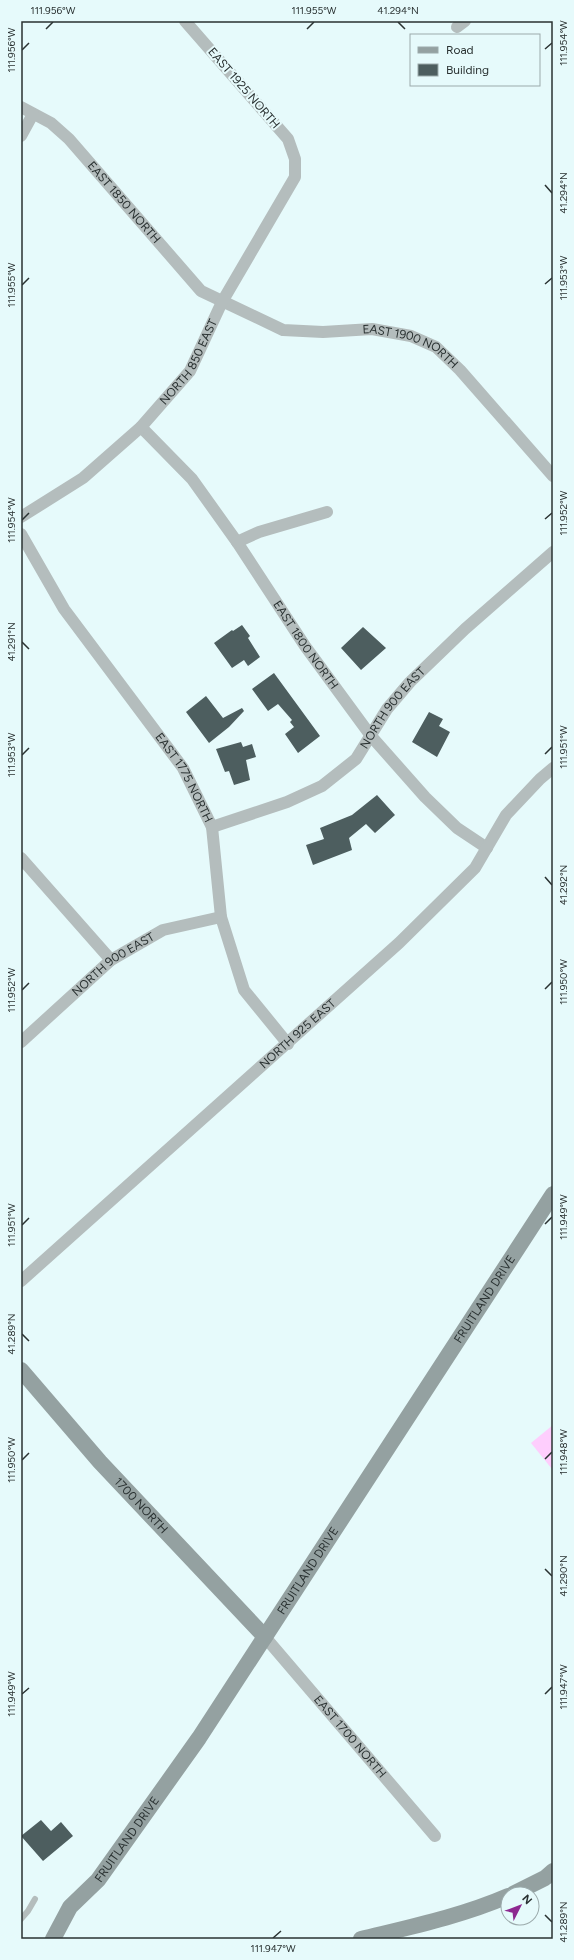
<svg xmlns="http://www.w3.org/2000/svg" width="574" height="1960" viewBox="0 0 574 1960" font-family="Figtree,sans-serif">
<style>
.green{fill:#fecefd}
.building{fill:#4d5e5f}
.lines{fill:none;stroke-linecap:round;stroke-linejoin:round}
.lane{stroke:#b4bdbd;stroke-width:6}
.street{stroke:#b4bdbd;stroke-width:12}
.secondary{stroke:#94a1a1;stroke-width:16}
.ticks{fill:none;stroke:#2a3232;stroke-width:1.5}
.labels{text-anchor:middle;stroke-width:4;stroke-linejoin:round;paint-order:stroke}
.street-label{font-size:12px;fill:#2a3232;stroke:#e6fafb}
.neatline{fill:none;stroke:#2a3232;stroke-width:1.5}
.ticks-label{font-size:10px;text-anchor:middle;fill:#2a3232}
</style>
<rect width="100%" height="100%" fill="#e6fafb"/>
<path class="green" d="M553,1425V1468L552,1469L531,1443Z"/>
<path class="building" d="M242,625L250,636L248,638L260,657L248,666L244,660L232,668L214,643L232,630L233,631Z
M363,627L386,648L361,670L341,648Z
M274,673L320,736L298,753L285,734L294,727L290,722L292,720L278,704L268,711L252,689Z
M206,696L223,718L242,708L244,711L229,727L209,743L186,712Z
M429,712L443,719L439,726L450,732L437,757L412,742Z
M241,742L243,747L252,744L256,757L246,760L250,780L234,785L229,771L225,772L216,749Z
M377,795L395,815L375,833L366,824L349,838L352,850L313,865L306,845L324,839L320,828L352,815Z
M41,1820L51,1831L61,1822L73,1836L43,1861L21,1836Z"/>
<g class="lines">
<path class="lane" d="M21,1919L28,1911L35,1899"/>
<g class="street">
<path d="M457,27L465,21"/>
<path id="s1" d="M21,107L51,123L69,139L201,291L283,330L323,332L372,329L411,336L436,347L460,370L553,476"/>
<path d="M21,136L33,114"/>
<path id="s2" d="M141,427L192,479L237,542L305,646L371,736L425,797L457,828L487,848"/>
<path id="s3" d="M21,517L83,478L141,427L190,371L222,302L295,177V159L288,139L185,21"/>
<path id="s4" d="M21,534L64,609L183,768L212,827L221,917L244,990L288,1044"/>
<path d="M237,542L259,532L327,512"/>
<path id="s5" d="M212,827L287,802L322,786L356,759L387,709L410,682L465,629L553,552"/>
<path d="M21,858L111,960"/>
<path id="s6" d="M21,1042L111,960L163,930L221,917"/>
<path id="s7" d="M21,1281L399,943L475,868L506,815L540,779L553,768"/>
<path id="s8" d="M265,1637L435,1836"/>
</g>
<g class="secondary">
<path id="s9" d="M21,1370L100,1462L265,1637"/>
<path d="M513,1894L545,1878L553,1871"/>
<path id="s10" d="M53,1939L70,1907L98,1880L199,1738L553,1194"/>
<path d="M361,1939C410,1927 462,1916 508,1896"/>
</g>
</g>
<path class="ticks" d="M398,22L405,29M46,29L53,22M307,29L314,22M545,49L552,43M22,50L29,43M545,185L552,193M545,284L552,278M22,285L29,278M545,519L552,513M22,520L29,513M22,642L29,649M545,754L552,747M22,755L29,748M545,877L552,885M545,989L552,982M22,990L29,983M545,1224L552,1217M22,1225L29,1218M22,1334L29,1341M545,1459L552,1452M22,1460L29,1453M545,1569L552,1576M22,1694L29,1688M545,1694L552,1687M545,1915L552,1922M273,1938L281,1931"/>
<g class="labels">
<g class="street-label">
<text transform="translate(244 88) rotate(49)" y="4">EAST 1925 NORTH</text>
<text dy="4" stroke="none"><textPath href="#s1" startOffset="142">EAST 1850 NORTH</textPath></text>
<text dy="4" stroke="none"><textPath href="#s1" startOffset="482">EAST 1900 NORTH</textPath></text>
<text dy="4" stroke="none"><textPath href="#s3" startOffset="232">NORTH 850 EAST</textPath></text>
<text dy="4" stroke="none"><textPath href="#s2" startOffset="274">EAST 1800 NORTH</textPath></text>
<text dy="4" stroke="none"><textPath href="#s5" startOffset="224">NORTH 900 EAST</textPath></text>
<text dy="4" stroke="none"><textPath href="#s4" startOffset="294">EAST 1775 NORTH</textPath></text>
<text dy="4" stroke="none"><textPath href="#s6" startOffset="121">NORTH 900 EAST</textPath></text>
<text dy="4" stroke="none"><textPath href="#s7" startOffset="371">NORTH 925 EAST</textPath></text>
<text dy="4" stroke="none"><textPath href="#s10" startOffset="773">FRUITLAND DRIVE</textPath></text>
<text dy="4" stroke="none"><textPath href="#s9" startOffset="181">1700 NORTH</textPath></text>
<text dy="4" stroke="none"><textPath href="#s10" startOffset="449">FRUITLAND DRIVE</textPath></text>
<text dy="4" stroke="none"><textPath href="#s8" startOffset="131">EAST 1700 NORTH</textPath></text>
<text dy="4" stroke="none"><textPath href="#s10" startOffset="125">FRUITLAND DRIVE</textPath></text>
</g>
</g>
<rect width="574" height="1960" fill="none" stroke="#e6fafb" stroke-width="44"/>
<rect x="410" y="34" width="130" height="52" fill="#e6fafb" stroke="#9baaab"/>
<rect x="418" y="47" width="20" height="6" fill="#94a1a1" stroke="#9baaab"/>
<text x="446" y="54" font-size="12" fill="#2a3232">Road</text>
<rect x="418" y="64" width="20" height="12" fill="#4d5e5f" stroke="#9baaab"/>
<text x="446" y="74" font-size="12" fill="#2a3232">Building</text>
<g transform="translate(520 1906) rotate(48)"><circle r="19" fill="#e6fafb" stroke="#9baaab"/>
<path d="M0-3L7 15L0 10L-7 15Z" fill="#8d2990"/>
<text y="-6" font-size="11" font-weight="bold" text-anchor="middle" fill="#2a3232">N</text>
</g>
<rect x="22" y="22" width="530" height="1916" class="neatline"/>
<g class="ticks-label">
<text x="53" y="14">111.956°W</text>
<text x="314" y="14">111.955°W</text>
<text x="398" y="14">41.294°N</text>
<text transform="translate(563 43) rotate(-90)" y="4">111.954°W</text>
<text transform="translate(11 50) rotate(-90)" y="4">111.956°W</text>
<text transform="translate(563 193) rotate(-90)" y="4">41.294°N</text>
<text transform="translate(563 278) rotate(-90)" y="4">111.953°W</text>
<text transform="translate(11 285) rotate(-90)" y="4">111.955°W</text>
<text transform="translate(563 513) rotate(-90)" y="4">111.952°W</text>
<text transform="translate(11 520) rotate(-90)" y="4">111.954°W</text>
<text transform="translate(11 642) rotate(-90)" y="4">41.291°N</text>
<text transform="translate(563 747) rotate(-90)" y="4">111.951°W</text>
<text transform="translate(11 755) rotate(-90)" y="4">111.953°W</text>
<text transform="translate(563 885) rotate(-90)" y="4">41.292°N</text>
<text transform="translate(563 982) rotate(-90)" y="4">111.950°W</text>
<text transform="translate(11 990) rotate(-90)" y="4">111.952°W</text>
<text transform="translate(563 1217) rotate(-90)" y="4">111.949°W</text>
<text transform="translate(11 1225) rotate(-90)" y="4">111.951°W</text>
<text transform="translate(11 1334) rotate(-90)" y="4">41.289°N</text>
<text transform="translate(563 1452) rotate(-90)" y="4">111.948°W</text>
<text transform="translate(11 1460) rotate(-90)" y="4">111.950°W</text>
<text transform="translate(563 1576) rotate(-90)" y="4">41.290°N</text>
<text transform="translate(563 1687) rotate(-90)" y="4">111.947°W</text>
<text transform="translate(11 1694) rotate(-90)" y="4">111.949°W</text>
<text transform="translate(563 1922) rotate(-90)" y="4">41.289°N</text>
<text x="273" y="1952">111.947°W</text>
</g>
</svg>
